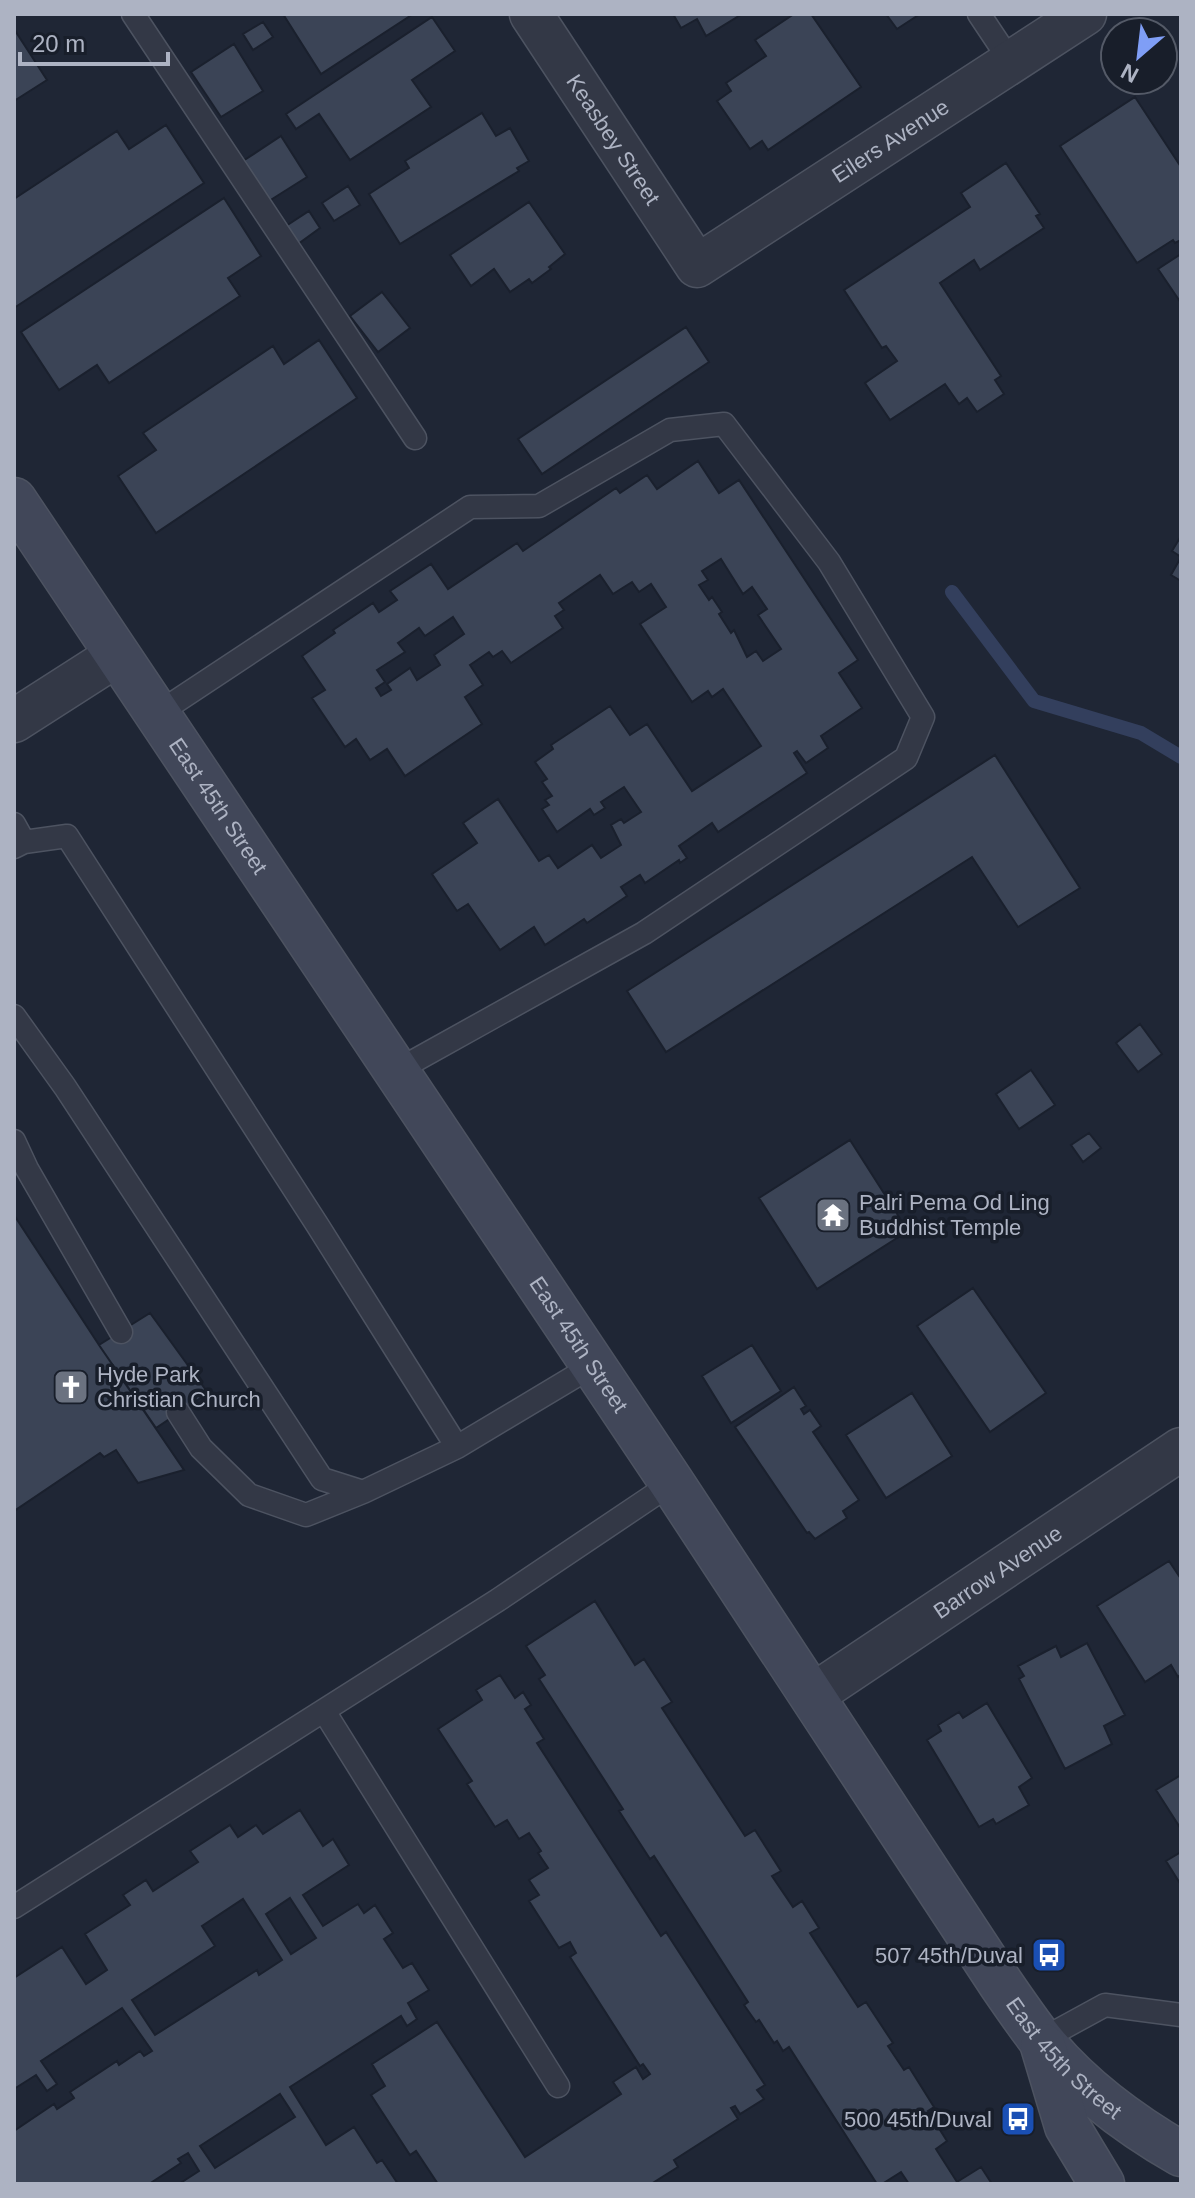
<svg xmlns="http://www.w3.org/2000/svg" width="1195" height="2198" viewBox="0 0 1195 2198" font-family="Arial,sans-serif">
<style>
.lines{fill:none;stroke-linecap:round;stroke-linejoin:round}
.stream{stroke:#333f5d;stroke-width:14}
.building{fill:#3b4456;stroke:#1a202d;stroke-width:2;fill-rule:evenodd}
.lane-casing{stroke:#4d5361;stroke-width:25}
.street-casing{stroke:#4d5361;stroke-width:45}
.secondary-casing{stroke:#4d5361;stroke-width:47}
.lane{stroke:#333846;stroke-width:22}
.street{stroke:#333846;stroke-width:42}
.secondary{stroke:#414759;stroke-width:44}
.labels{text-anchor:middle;stroke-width:7;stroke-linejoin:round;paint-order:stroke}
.street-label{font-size:22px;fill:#adb3c3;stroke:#181e2a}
.poi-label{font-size:22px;fill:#adb3c3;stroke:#181e2a;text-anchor:start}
</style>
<rect width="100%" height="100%" fill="#1f2635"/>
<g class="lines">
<path class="stream" d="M952,592L1034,701L1141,733L1181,757"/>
</g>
<path class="building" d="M283,14H413L321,74Z
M673,14H742L706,36L697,19L681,28Z
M794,14H811L861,87L768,150L762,141L750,149L717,101L731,91L726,83L766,56L755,40Z
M886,14H920L897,29Z
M432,17L455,51L412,80L431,107L350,160L319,114L296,129L286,114Z
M263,22L273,37L253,50L243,34Z
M14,29L47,80L14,101Z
M234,44L263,91L221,117L191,72Z
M1135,97L1181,167V240L1175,243L1173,240L1137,263L1060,146Z
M482,113L496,136L510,128L529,161L517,168L519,171L400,244L369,194L409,168L405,161Z
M166,125L204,183L14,308V199L117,131L129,149Z
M281,136L307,177L269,201L243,161Z
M1006,163L1040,214L1036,216L1044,228L980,270L974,260L940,283L1001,376L995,380L1004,394L977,412L967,398L959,404L945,384L890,420L865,383L897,361L886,346L882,348L844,290L970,207L961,193Z
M348,186L360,205L334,221L322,203Z
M224,198L261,256L228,278L240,296L109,383L97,365L59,390L21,332Z
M529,202L565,254L549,267L551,269L532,283L529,279L510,292L494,269L471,286L450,255Z
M309,211L320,228L298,244L286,226Z
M1181,254V303L1158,269Z
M382,292L410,328L378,352L350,316Z
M686,327L709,362L542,474L518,439Z
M319,340L357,398L156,533L118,476L156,450L143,433L273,346L284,364Z
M698,461L719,493L739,480L858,660L839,673L862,708L821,736L828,748L806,763L797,751L794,753L807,773L718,832L712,823L679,846L687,858L680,863L679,860L645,883L640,875L621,887L627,896L587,923L584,919L545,945L534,927L500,950L468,904L457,911L432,874L477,843L463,823L498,799L539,861L549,855L558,868L592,845L601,858L621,845L611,825L621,819L624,823L641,812L624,787L601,802L605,808L594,815L590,809L557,832L542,809L549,805L545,800L552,796L542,782L547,779L535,762L553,749L551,745L610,706L630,735L647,724L692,791L761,746L723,689L712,697L708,691L692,702L640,624L666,607L651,584L639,592L632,582L613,594L600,575L559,603L564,610L555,616L563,628L511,663L502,651L493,657L489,652L470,665L483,685L465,697L482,724L405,776L387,749L370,760L356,739L345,747L312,698L325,690L302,656L335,633L333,630L373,603L379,612L397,600L390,591L431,564L448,589L517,543L523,551L616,488L620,493L647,475L657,489ZM721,559L743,594L752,587L767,609L758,615L781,649L763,661L756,651L747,657L734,630L731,633L719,614L722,612L712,597L709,600L699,585L708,580L702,571ZM453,617L464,634L434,655L440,665L417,680L410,668L387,684L391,690L381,696L376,688L385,682L377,670L405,652L398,643L419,628L425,636Z
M1181,536V581L1171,575L1181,557L1172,551Z
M995,755L1080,888L1018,927L972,857L666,1052L627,991Z
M1140,1024L1162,1054L1138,1072L1116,1043Z
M1031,1070L1055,1105L1019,1129L996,1094Z
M1089,1133L1101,1148L1083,1162L1071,1145Z
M850,1140L908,1231L817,1289L759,1198Z
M14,1215L99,1345L184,1470L138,1483L116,1450L104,1457L100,1453L14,1511Z
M973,1288L1046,1393L990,1432L917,1326Z
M150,1313L208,1393L156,1428L99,1345Z
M752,1345L781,1391L731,1423L702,1376Z
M794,1387L806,1406L801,1409L804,1414L810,1410L821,1426L813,1432L859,1500L843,1511L847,1518L815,1539L809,1532L807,1533L735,1427Z
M912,1393L952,1456L886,1498L846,1435Z
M1169,1561L1181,1579V1674L1178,1677L1171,1665L1145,1682L1097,1606Z
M595,1601L635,1665L644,1659L672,1702L662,1708L745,1836L755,1830L781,1871L772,1876L793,1907L802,1901L819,1928L810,1933L858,2007L866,2002L893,2043L888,2046L904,2070L909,2067L934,2107L928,2111L947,2141L936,2149L957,2182L981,2167L992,2184H909L901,2172L882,2184H877L789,2047L783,2051L777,2041L774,2043L759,2020L756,2022L744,2005L748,2002L654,1856L650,1859L619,1811L623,1809L539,1679L545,1675L526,1646Z
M1087,1643L1125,1715L1104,1726L1112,1744L1065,1769L1019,1679L1024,1676L1018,1666L1056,1646L1061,1657Z
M500,1675L515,1698L523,1692L531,1705L525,1709L544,1739L537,1743L661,1936L666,1932L765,2085L757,2090L764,2099L740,2114L735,2106L731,2108L738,2119L674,2160L678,2167L651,2184H438L416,2151L410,2155L371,2095L385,2086L372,2064L437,2022L525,2157L621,2094L613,2082L636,2067L643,2079L650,2074L643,2064L640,2066L570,1957L576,1953L570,1942L559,1948L529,1901L539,1895L529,1880L548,1868L538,1853L541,1851L529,1833L519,1839L507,1820L495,1827L467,1784L472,1781L438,1729L482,1700L476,1690Z
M987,1703L1032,1778L1019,1787L1029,1805L996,1824L993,1819L979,1827L927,1740L941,1731L938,1725L959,1712L963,1718Z
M1181,1775V1829L1156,1790Z
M300,1810L323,1846L333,1839L349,1865L303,1895L323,1926L358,1904L364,1913L375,1905L393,1933L384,1939L403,1968L412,1963L429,1990L408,2003L417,2019L407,2026L401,2016L290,2087L326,2145L354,2127L377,2163L382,2160L398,2184H179L199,2171L188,2153L178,2159L181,2163L149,2184H14V2131L54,2104L57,2109L74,2098L70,2092L117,2061L119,2065L140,2051L144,2056L152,2051L122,2008L41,2061L57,2084L47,2091L36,2075L14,2089V1978L62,1947L86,1984L107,1970L85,1934L130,1905L123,1895L146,1880L153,1891L198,1862L190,1851L230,1825L238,1837L256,1825L263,1834ZM290,1898L316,1938L291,1954L266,1914ZM243,1899L282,1960L259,1975L257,1970L155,2035L132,2000L215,1946L202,1926ZM280,2094L295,2117L215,2168L200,2146Z
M1181,1852V1885L1166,1861Z"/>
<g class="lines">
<defs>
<path id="lane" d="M133,14L415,438
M979,14L1011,62
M157,714L470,507L539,506L670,430L724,424L829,562L923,717L906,758L644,933L396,1071
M14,824L24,842
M14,847L24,842L67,836L318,1226L457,1447
M14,1016L65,1087L322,1479L363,1492L457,1447L594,1365
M14,1141L27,1169L121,1332
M178,1412L201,1448L249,1495L306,1515L363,1492
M324,1711L558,2086
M14,1907L498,1600L672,1483
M1041,2040L1105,2005L1181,2015"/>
<g id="street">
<path id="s1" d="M531,14L697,266L1085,14"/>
<path d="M14,721L117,655"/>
<path id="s2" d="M813,1695L1181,1449"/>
</g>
<g id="secondary">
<path id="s3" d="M14,500L672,1483L1001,1984C1014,2003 1027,2022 1041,2040C1079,2087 1129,2124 1181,2154"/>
<path d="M1043,2046L1067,2126L1102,2184"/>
</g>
</defs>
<use href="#lane" class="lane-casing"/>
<use href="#street" class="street-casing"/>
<use href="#secondary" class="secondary-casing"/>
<use href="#lane" class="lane"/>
<use href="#street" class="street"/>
<use href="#secondary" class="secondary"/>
</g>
<defs>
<symbol id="temple-square" viewBox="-11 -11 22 22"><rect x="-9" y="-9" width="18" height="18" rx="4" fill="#6b7280" stroke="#181e2a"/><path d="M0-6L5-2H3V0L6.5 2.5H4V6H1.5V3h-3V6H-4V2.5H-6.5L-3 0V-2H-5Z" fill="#fff"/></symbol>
<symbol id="church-square" viewBox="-11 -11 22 22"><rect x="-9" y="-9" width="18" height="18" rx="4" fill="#6b7280" stroke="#181e2a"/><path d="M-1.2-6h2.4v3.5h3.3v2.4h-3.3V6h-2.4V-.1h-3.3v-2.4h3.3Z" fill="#fff"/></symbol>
<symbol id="bus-square" viewBox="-11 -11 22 22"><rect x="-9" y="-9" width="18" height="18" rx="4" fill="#1a4fb4" stroke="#181e2a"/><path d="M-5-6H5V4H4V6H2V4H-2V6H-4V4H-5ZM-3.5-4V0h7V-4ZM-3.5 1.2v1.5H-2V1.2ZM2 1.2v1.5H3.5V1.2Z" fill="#fff"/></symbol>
</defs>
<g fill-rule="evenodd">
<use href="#temple-square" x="813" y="1195" width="40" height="40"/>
<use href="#church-square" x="51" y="1367" width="40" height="40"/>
<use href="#bus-square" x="1029" y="1935" width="40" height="40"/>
<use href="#bus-square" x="998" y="2099" width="40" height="40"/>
</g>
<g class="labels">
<g class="street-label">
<text dy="8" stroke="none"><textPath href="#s1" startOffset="150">Keasbey Street</textPath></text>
<text dy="8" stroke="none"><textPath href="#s1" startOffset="532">Eilers Avenue</textPath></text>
<text dy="8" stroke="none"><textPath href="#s3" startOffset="368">East 45th Street</textPath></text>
<text dy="8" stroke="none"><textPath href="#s3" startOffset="1016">East 45th Street</textPath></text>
<text dy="8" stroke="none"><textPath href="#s2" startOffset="222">Barrow Avenue</textPath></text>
<text dy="8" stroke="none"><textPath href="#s3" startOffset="1880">East 45th Street</textPath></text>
</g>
<g class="poi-label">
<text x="859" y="1210">Palri Pema Od Ling<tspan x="859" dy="25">Buddhist Temple</tspan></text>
<text x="97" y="1382">Hyde Park<tspan x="97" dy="25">Christian Church</tspan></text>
<text x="1023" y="1963" text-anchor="end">507 45th/Duval</text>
<text x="992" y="2127" text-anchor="end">500 45th/Duval</text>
</g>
</g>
<rect width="1195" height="2198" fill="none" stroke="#adb3c3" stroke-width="32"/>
<g transform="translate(1139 56) rotate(208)"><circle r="38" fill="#181e2a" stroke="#545a67" stroke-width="2"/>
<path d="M0-6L14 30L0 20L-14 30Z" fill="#7f9ef6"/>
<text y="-12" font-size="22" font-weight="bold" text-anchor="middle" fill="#adb3c3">N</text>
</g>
<path d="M20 52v12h148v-12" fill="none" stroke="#adb3c3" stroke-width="4"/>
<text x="32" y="52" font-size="24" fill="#adb3c3" stroke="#181e2a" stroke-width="6" paint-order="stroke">20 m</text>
</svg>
